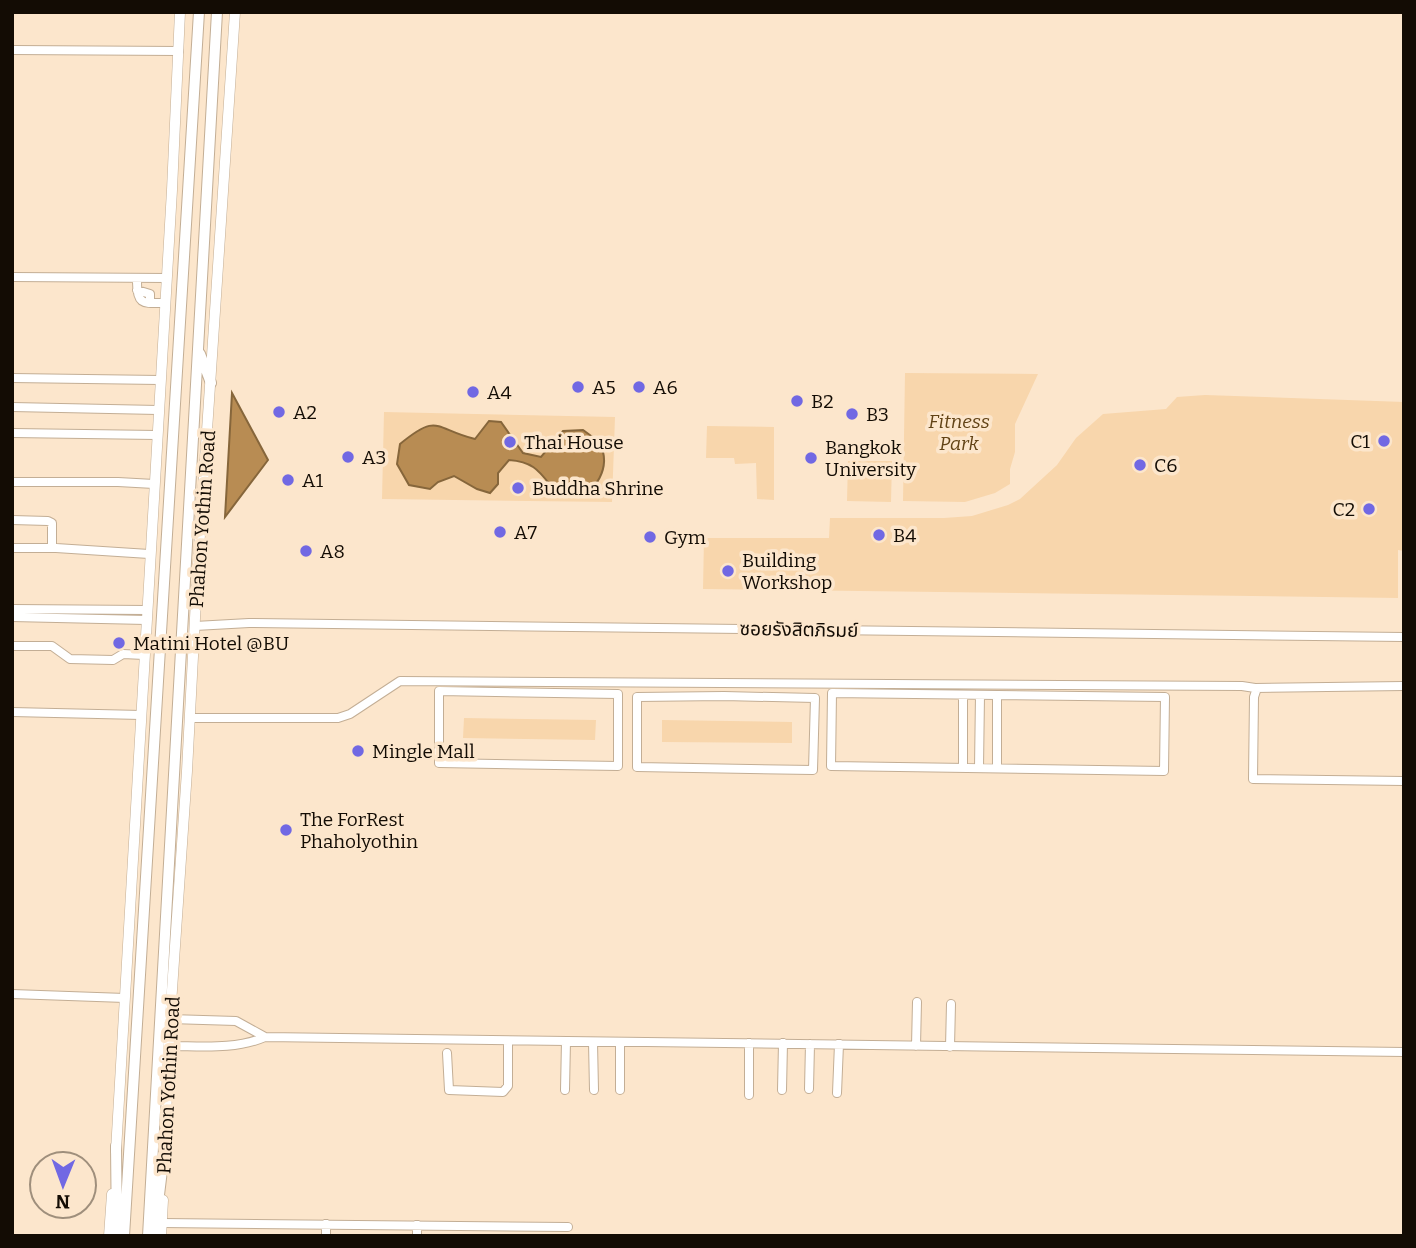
<svg xmlns="http://www.w3.org/2000/svg" width="1416" height="1248" viewBox="0 0 1416 1248" font-family="Bitter,'Noto Sans Thai',serif">
<style>
.green{fill:#f8d6ac}
.water{fill:#b88c53;stroke:#86663b;stroke-width:2}
.lines{fill:none;stroke-linecap:round;stroke-linejoin:round}
.minor-casing{stroke:#c3ae95;stroke-width:10}
.major-casing{stroke:#c3ae95;stroke-width:11}
.highway-casing{stroke:#c3ae95;stroke-width:12}
.minor{stroke:#fff;stroke-width:8}
.major{stroke:#fff;stroke-width:10}
.highway{stroke:#fff;stroke-width:10}
.poi-dot{fill:#7168e3;stroke:#fce6cc;stroke-width:2.5}
.labels{text-anchor:middle;stroke-width:7;stroke-linejoin:round;paint-order:stroke}
.poi-label{font-size:19px;fill:#130c04;stroke:#fce6cc;text-anchor:start}
.park-label{font-size:19px;font-style:italic;fill:#624316;stroke:#fce6cc}
.street-label{font-size:19px;fill:#130c04;stroke:#fce6cc}
</style>
<rect width="100%" height="100%" fill="#fce6cc"/>
<path class="green" d="M905,373L1038,374L1015,424V452L1010,469V484L995,493L965,502L903,501Z
M1205,395L1404,402V551L1398,550V598L703,589L704,538H829L830,518H944L972,516L1008,505L1020,499L1057,465L1076,438L1103,414L1166,409L1177,397Z
M384,412L615,417L612,502L382,499Z
M707,426L774,427V500L757,499L756,463L735,464L734,458H706Z
M848,461H892L891,502L847,501Z
M464,718L596,720L595,740L463,738Z
M662,720L792,722V743L662,742Z"/>
<path class="water" d="M232,393L268,460L225,517Z
M489,421L501,422L523,453L541,457L563,431L583,430C588,434 597,439 600,445C612,465 596,496 572,496C567,496 561,493 556,492C540,473 536,462 509,460L498,473V484L490,493L477,489L454,476L438,482L430,489L409,485L397,464L400,444C439,412 434,429 475,439Z"/>
<g class="lines">
<defs>
<path id="minor" d="M12,50L179,51
M12,277L167,278
M137,282C137,306 144,303 165,303
M137,290L150,294V303
M12,378L160,380
M12,407L158,410
M12,433L157,435
M12,482H118L154,484
M12,520L48,521L52,523V548
M12,548H56L149,554
M12,609L147,610
M12,617L146,620
M195,626L249,623L1404,637
M12,646H52L70,659L113,660L123,654L144,655
M1257,688L1254,697L1253,779L1404,781
M439,691L618,694V766L439,763Z
M832,693L1165,697L1164,771L831,766Z
M724,696L815,698L813,770L637,767V697Z
M12,712L141,715
M190,718H338L350,714L400,681L1242,686L1255,688L1404,686
M963,768V695
M979,768L980,695
M997,768V695
M12,994L125,998
M170,1019L236,1021L265,1037
M593,1042L594,1090
M749,1043V1095
M169,1046C201,1046 235,1050 265,1037L1404,1052
M916,1046L917,1002
M950,1047L951,1004
M447,1053L449,1090L503,1092L508,1086V1041
M809,1089L810,1044
M565,1090L566,1041
M620,1090V1042
M782,1090L783,1043
M837,1093L839,1044
M162,1223L568,1227
M326,1236V1224
M417,1236V1225"/>
<path id="major" d="M116,1151L172,190L180,12
M164,1168L170,1019L187,771L197,580L235,12
M109,1236L112,1194
M161,1236L163,1200"/>
<path id="highway" d="M200,354L211,383
M116,1146L117,1236
M124,1236L199,12
M148,1236L217,12
M154,1236L163,1162"/>
</defs>
<use href="#minor" class="minor-casing"/>
<use href="#major" class="major-casing"/>
<use href="#highway" class="highway-casing"/>
<use href="#minor" class="minor"/>
<use href="#major" class="major"/>
<use href="#highway" class="highway"/>
</g>
<g class="poi-dot">
<circle cx="578" cy="387" r="7"/>
<circle cx="639" cy="387" r="7"/>
<circle cx="473" cy="392" r="7"/>
<circle cx="797" cy="401" r="7"/>
<circle cx="279" cy="412" r="7"/>
<circle cx="852" cy="414" r="7"/>
<circle cx="1384" cy="441" r="7"/>
<circle cx="510" cy="442" r="7"/>
<circle cx="348" cy="457" r="7"/>
<circle cx="811" cy="458" r="7"/>
<circle cx="1140" cy="465" r="7"/>
<circle cx="288" cy="480" r="7"/>
<circle cx="518" cy="488" r="7"/>
<circle cx="1369" cy="509" r="7"/>
<circle cx="500" cy="532" r="7"/>
<circle cx="879" cy="535" r="7"/>
<circle cx="650" cy="537" r="7"/>
<circle cx="306" cy="551" r="7"/>
<circle cx="728" cy="571" r="7"/>
<circle cx="119" cy="643" r="7"/>
<circle cx="358" cy="751" r="7"/>
<circle cx="286" cy="830" r="7"/>
</g>
<g class="labels">
<g class="poi-label">
<text x="592" y="394">A5</text>
<text x="653" y="394">A6</text>
<text x="487" y="399">A4</text>
<text x="811" y="408">B2</text>
<text x="293" y="419">A2</text>
<text x="866" y="421">B3</text>
<text x="1370" y="448" text-anchor="end">C1</text>
<text x="524" y="449">Thai House</text>
<text x="825" y="454">Bangkok<tspan x="825" dy="22">University</tspan></text>
<text x="362" y="464">A3</text>
<text x="1154" y="472">C6</text>
<text x="302" y="487">A1</text>
<text x="532" y="495">Buddha Shrine</text>
<text x="1355" y="516" text-anchor="end">C2</text>
<text x="514" y="539">A7</text>
<text x="893" y="542">B4</text>
<text x="664" y="544">Gym</text>
<text x="320" y="558">A8</text>
<text x="742" y="567">Building<tspan x="742" dy="22">Workshop</tspan></text>
<text x="133" y="650">Matini Hotel @BU</text>
<text x="372" y="758">Mingle Mall</text>
<text x="300" y="826">The ForRest<tspan x="300" dy="22">Phaholyothin</tspan></text>
</g>
<g class="park-label">
<text x="959" y="428">Fitness<tspan x="959" dy="22">Park</tspan></text>
</g>
<g class="street-label">
<text transform="translate(202 519) rotate(-86)" y="7">Phahon Yothin Road</text>
<text transform="translate(799 629) rotate(1)" y="7">ซอยรังสิตภิรมย์</text>
<text transform="translate(168 1085) rotate(-87)" y="7">Phahon Yothin Road</text>
</g>
</g>
<rect width="1416" height="1248" fill="none" stroke="#130c04" stroke-width="28"/>
<g transform="translate(63 1185) rotate(181)"><circle r="33" fill="#fce6cc" stroke="#9f8f7c" stroke-width="2"/>
<path d="M0-5L12 26L0 18L-12 26Z" fill="#7168e3"/>
<text y="-10" font-size="19" font-weight="bold" text-anchor="middle" fill="#130c04">N</text>
</g>
</svg>
